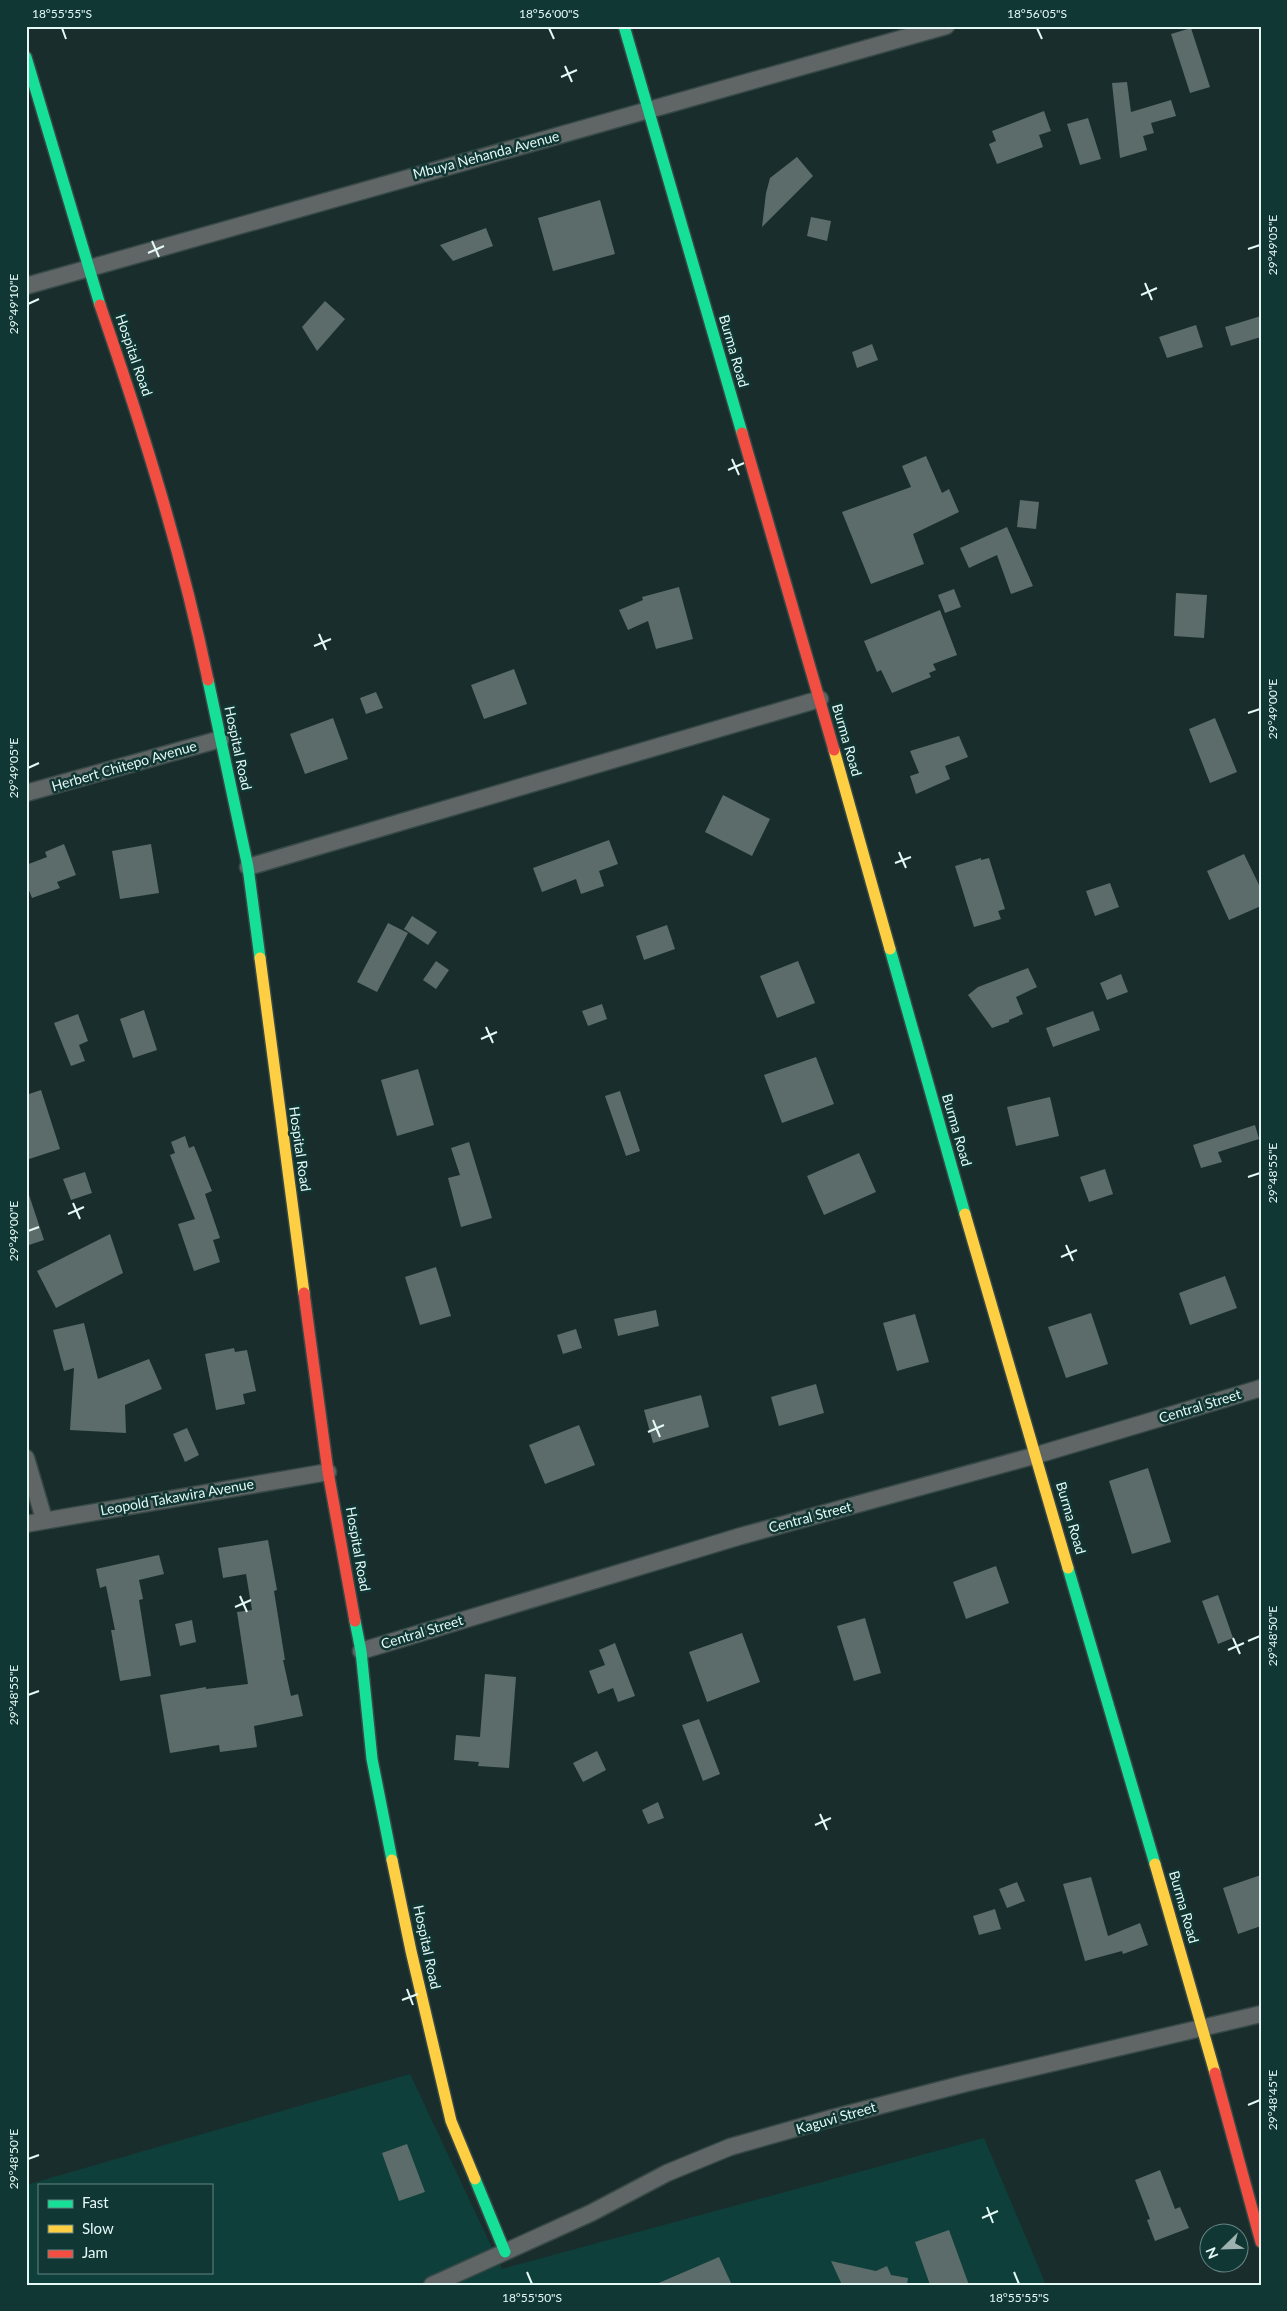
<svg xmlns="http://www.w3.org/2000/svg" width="1287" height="2311" viewBox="0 0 1287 2311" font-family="Lato,sans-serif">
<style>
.built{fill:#0e3f3b;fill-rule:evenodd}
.building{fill:#5b6c6a}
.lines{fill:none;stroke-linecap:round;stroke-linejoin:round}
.street-casing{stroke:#374947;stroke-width:19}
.fast-casing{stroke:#374947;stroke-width:14}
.slow-casing{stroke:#374947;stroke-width:14}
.jam-casing{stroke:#374947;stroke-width:14}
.street{stroke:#5f6665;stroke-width:16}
.fast{stroke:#16e098;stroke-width:11}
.slow{stroke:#ffcf43;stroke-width:11}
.jam{stroke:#f24e42;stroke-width:11}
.ticks{fill:none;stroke:#e4f9f6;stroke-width:2}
.labels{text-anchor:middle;stroke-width:5;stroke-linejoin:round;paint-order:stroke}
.street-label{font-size:14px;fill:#e4f9f6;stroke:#103734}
.neatline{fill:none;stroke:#e4f9f6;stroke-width:2}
.ticks-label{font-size:12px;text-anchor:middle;fill:#e4f9f6}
</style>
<rect width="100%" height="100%" fill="#192e2c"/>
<path class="built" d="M410,2074L502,2269L984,2138L1046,2285H26V2185ZM39,2185H211V2272H39Z"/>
<path class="building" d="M1191,28L1210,87L1190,93L1171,34Z
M1127,82L1131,112L1171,100L1176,116L1151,123L1154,133L1143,136L1147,150L1120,158L1112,83Z
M1044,111L1051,131L1039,135L1043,147L997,164L989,144L996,141L992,131Z
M1088,118L1101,159L1080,165L1067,124Z
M797,157L813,176L762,227L766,193L770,178Z
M600,200L615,254L553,271L538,218Z
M811,217L831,221L827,241L807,236Z
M486,228L493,246L453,261L440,245Z
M325,301L345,319L317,351L302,327Z
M1261,316V337L1231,346L1225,327Z
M1196,325L1203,347L1167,358L1159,337Z
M872,344L878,360L857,368L852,352Z
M926,456L942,493L949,489L959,512L913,534L924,564L871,584L842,512L911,487L902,466Z
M1020,500L1039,502L1036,529L1017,527Z
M1007,527L1033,586L1011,594L997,555L969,568L960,548Z
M679,587L693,639L656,649L648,621L628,630L619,610L643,600L642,597Z
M954,589L961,607L945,613L938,595Z
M1176,593L1207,595L1204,638L1174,636Z
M940,610L957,655L933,664L936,670L929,673L931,677L892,693L881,670L877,672L864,641Z
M514,669L527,704L484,719L471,685Z
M376,692L383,708L366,714L360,698Z
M333,718L348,759L305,774L290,734Z
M1215,718L1237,772L1210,783L1189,729Z
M959,736L968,757L945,766L950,779L916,794L910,776L919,773L910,751Z
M723,795L770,819L752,856L705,832Z
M609,840L618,864L599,871L604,886L581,894L576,879L542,892L533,868Z
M64,844L76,875L57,882L60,888L32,898L26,883V865L47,857L45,852Z
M151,844L159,893L120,899L112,851Z
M1244,854L1261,889V906L1229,920L1207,871Z
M981,858V860L989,858L1005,909L998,911L1001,919L974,927L955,866Z
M1110,883L1119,907L1095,916L1086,891Z
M412,916L437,932L428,945L404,929Z
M388,923L408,933L377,992L357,982Z
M667,925L675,949L644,960L636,936Z
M436,961L449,970L436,989L423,980Z
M798,961L815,1003L777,1018L760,976Z
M1028,968L1037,987L1016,997L1023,1014L1009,1020V1022L992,1028L968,995L978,987Z
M1121,974L1128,992L1107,1000L1100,983Z
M602,1004L607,1019L588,1026L582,1011Z
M144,1010L157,1050L133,1058L120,1019Z
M1093,1011L1100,1030L1053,1047L1046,1028Z
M78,1014L88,1041L79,1045L85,1061L71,1066L54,1023Z
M816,1057L834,1104L782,1123L764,1075Z
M418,1069L434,1125L397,1136L381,1080Z
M41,1090L60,1149L26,1160V1095Z
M620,1091L640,1151L626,1156L605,1096Z
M1050,1097L1059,1136L1016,1146L1007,1107Z
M1255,1125L1259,1139L1218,1152L1222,1162L1201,1168L1193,1145Z
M185,1136L189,1148L194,1146L212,1191L205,1194L220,1238L213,1240L220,1262L194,1271L178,1224L195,1219L170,1155L175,1153L171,1142Z
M469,1142L492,1218L461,1227L448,1178L460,1175L451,1148Z
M859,1153L876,1192L824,1215L807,1176Z
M1105,1169L1113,1194L1089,1202L1080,1177Z
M85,1172L92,1193L71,1200L63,1179Z
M26,1195H29L44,1240L26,1246Z
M110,1234L123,1273L56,1308L37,1271Z
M436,1267L451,1316L420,1325L405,1277Z
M1225,1276L1237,1308L1190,1325L1179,1293Z
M656,1310L659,1326L618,1336L614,1319Z
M1091,1313L1108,1364L1066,1378L1048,1327Z
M915,1314L929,1362L897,1371L883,1323Z
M84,1323L98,1379L149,1359L162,1389L125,1405L126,1433L70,1430L74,1368L64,1371L53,1330Z
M576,1329L582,1348L563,1354L557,1335Z
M234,1348L235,1352L247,1350L256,1391L243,1394L245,1404L216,1410L205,1354Z
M816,1384L824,1413L779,1426L771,1397Z
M701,1395L709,1427L653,1443L644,1410Z
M579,1425L595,1465L545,1484L529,1445Z
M187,1428L199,1455L185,1462L173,1434Z
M1148,1468L1171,1542L1132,1554L1109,1481Z
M268,1540L277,1590L274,1591L285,1660H283L291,1696L298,1694L303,1716L254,1726L257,1747L220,1752L219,1745L170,1753L160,1695L206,1687V1689L248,1684L237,1612L252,1610L246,1574L223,1578L218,1548Z
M159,1555L164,1574L139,1580L143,1599L139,1600L151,1676L120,1681L111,1630H115L106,1586L100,1588L96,1569Z
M996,1566L1009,1603L966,1619L953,1582Z
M1218,1595L1233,1638L1218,1644L1202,1601Z
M865,1618L881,1673L854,1681L837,1626Z
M192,1620L196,1642L180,1646L175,1624Z
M742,1633L760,1682L707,1702L689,1652Z
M615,1643L635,1696L618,1702L613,1688L598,1694L589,1671L605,1665L599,1650Z
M485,1674L516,1677L509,1768L478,1766L479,1762L454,1760L456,1735L480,1737Z
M699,1719L720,1774L703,1781L682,1725Z
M597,1751L606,1770L583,1782L573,1763Z
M658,1802L664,1818L648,1824L642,1810Z
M1261,1875V1926L1238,1934L1223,1888Z
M1091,1877L1108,1936L1140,1923L1148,1945L1123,1954L1122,1951L1085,1961L1063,1884Z
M1017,1882L1025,1901L1007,1908L999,1889Z
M995,1909L1001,1929L979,1935L973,1916Z
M407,2144L425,2192L399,2201L382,2153Z
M1160,2170L1175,2209L1180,2207L1189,2228L1155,2241L1147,2220L1150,2219L1135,2180Z
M949,2230L969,2285H930L915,2242Z
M719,2257L732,2285H654Z
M831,2261L876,2271L887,2266L891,2275L908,2278L907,2285H842Z"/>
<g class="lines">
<defs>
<path id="street" d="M26,286L946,26
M26,793L221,739
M248,867L820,699
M26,1458L44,1519
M26,1524L328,1472
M361,1651L741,1536L1037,1455L1261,1388
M432,2285L591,2213L667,2173L730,2147L832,2118L967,2083L1261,2014"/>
<path id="fast" d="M624,26L742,433
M26,57L100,305
M208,680L248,867L260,958
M890,949L965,1214
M1068,1568L1155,1864
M355,1621L361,1651L372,1759L392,1860
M475,2179L505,2252"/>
<path id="slow" d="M834,750L890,949
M260,958L304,1293
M965,1214L1068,1568
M392,1860L411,1951L451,2121L475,2179
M1155,1864L1215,2073"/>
<path id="jam" d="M100,305C143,430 181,550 208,680
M742,433L834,750
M304,1293L328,1472L355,1621
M1215,2073L1261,2242"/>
</defs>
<use href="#street" class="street-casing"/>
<use href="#fast" class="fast-casing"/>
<use href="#slow" class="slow-casing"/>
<use href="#jam" class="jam-casing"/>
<use href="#street" class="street"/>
<use href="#fast" class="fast"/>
<use href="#slow" class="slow"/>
<use href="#jam" class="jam"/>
</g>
<path class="ticks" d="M62,28L66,39M549,28L554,39M1037,28L1042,39M565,66L572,82M561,77L577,70M152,241L159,257M1248,249L1260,245M148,253L164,246M1145,283L1152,300M1141,295L1157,288M28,304L39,299M732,459L739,475M728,470L744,463M319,634L326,650M314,646L331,639M1248,713L1260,709M28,768L39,763M899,852L906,868M895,863L911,857M486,1027L493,1043M481,1039L497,1032M1248,1177L1260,1173M73,1203L80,1219M68,1214L84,1207M28,1231L39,1227M1066,1245L1073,1261M1061,1257L1077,1250M653,1420L660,1437M648,1432L664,1425M240,1596L247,1612M235,1607L251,1600M1233,1638L1240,1654M1248,1641L1260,1636M1228,1650L1244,1643M28,1695L39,1691M820,1814L827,1830M815,1825L831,1818M407,1989L413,2005M402,2000L418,1994M1248,2105L1260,2100M28,2159L39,2155M987,2207L993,2223M982,2218L998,2211M527,2272L532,2284M1014,2272L1019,2284"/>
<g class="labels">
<g class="street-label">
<text transform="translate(486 155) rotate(-15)" y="5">Mbuya Nehanda Avenue</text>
<text transform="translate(734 351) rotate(74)" y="5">Burma Road</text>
<text transform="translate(134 355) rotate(71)" y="5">Hospital Road</text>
<text transform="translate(847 740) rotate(74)" y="5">Burma Road</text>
<text transform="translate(238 748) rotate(78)" y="5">Hospital Road</text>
<text transform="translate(124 766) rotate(-16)" y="5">Herbert Chitepo Avenue</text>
<text transform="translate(957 1130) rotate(74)" y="5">Burma Road</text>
<text transform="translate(300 1149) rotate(82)" y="5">Hospital Road</text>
<text transform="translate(1200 1406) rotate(-17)" y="5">Central Street</text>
<text transform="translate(177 1497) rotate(-10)" y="5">Leopold Takawira Avenue</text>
<text transform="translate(810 1517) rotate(-15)" y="5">Central Street</text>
<text transform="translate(1071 1518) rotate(74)" y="5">Burma Road</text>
<text transform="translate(358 1549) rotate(80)" y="5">Hospital Road</text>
<text transform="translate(422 1632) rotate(-17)" y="5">Central Street</text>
<text transform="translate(1184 1907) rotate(74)" y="5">Burma Road</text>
<text transform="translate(427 1947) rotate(78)" y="5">Hospital Road</text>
<text transform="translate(836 2118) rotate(-16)" y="5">Kaguvi Street</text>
</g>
</g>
<rect width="1287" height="2311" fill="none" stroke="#103734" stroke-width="55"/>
<rect x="38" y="2184" width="175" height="90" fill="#103734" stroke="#658582"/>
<rect x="48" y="2200" width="25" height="8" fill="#16e098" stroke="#658582"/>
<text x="82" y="2208" font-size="15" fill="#e4f9f6">Fast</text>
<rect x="48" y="2225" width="25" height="8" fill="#ffcf43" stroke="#658582"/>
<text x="82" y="2234" font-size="15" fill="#e4f9f6">Slow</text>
<rect x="48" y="2250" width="25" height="8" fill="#f24e42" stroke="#658582"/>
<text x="82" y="2258" font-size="15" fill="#e4f9f6">Jam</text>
<g transform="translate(1224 2248) rotate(247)"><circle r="24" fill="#103734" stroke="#658582"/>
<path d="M0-4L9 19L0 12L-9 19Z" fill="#9db2af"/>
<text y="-8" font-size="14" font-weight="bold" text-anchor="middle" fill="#e4f9f6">N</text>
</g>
<rect x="28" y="28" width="1232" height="2256" class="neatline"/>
<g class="ticks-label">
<text x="62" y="18">18°55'55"S</text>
<text x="549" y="18">18°56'00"S</text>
<text x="1037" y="18">18°56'05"S</text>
<text transform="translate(1273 245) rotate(-90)" y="4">29°49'05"E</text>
<text transform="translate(14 304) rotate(-90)" y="4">29°49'10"E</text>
<text transform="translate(1273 709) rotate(-90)" y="4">29°49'00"E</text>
<text transform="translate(14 768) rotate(-90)" y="4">29°49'05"E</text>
<text transform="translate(1273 1173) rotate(-90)" y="4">29°48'55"E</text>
<text transform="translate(14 1231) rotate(-90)" y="4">29°49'00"E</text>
<text transform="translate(1273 1636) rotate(-90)" y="4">29°48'50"E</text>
<text transform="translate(14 1695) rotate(-90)" y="4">29°48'55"E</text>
<text transform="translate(1273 2100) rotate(-90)" y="4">29°48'45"E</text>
<text transform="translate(14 2159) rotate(-90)" y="4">29°48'50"E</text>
<text x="532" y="2302">18°55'50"S</text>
<text x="1019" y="2302">18°55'55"S</text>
</g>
</svg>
